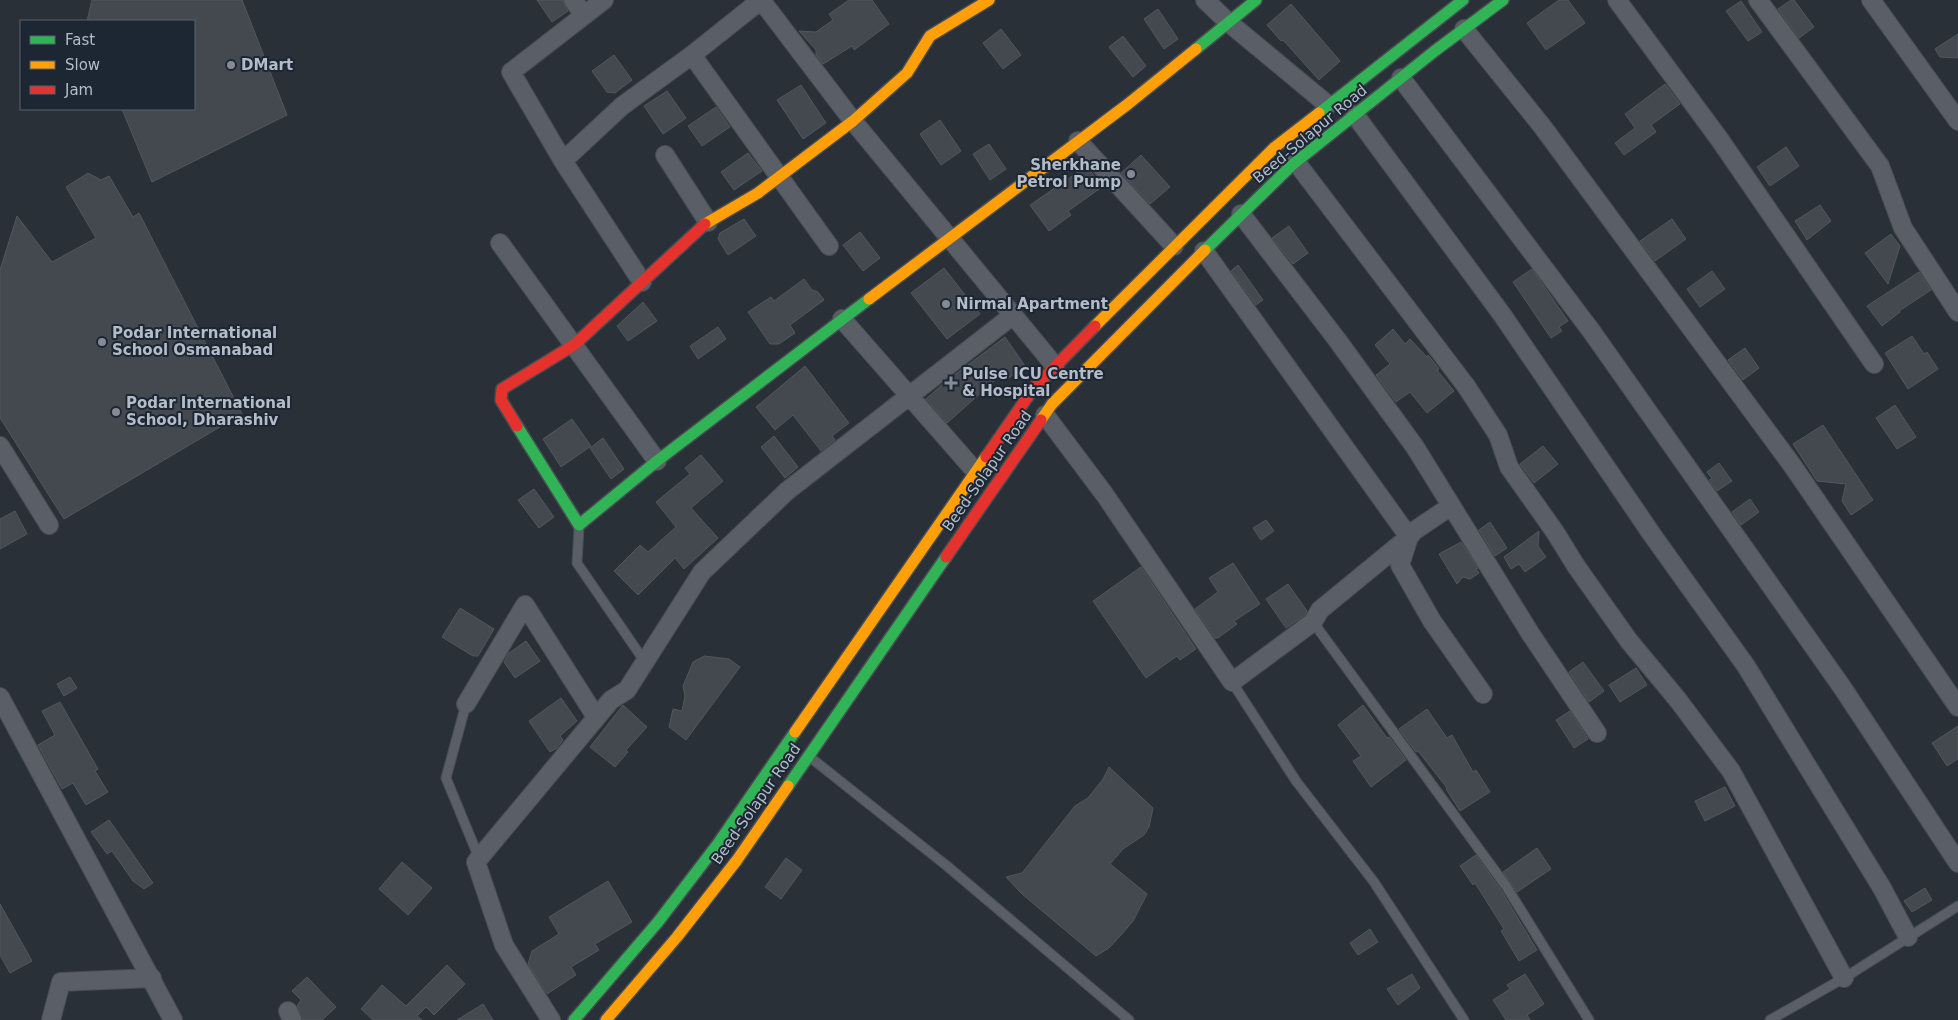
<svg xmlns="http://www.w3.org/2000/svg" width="1958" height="1020" viewBox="0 0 1958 1020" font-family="'DejaVu Sans',sans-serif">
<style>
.building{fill:#444950;stroke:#52575f}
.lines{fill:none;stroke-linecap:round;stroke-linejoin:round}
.lane-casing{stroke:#484c53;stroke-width:11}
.street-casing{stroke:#484c53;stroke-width:20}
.fast-casing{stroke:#484c53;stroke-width:14}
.slow-casing{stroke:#484c53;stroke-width:14}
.jam-casing{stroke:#484c53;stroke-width:14}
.lane{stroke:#5a5e66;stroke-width:9}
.street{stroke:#5a5e66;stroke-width:18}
.fast{stroke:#30b455;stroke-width:11}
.slow{stroke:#ff9f0a;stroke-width:11}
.jam{stroke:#e5322d;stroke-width:11}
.poi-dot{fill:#848b96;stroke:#1d2633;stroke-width:2}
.labels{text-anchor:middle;stroke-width:4;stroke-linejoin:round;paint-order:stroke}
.poi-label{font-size:15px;font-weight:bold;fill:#b4bcc9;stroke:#1d2633;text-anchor:start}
.street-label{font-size:15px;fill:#b4bcc9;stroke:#1d2633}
</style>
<rect width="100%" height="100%" fill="#2a3038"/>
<path class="building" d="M92,0H242L287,115L152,182L122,109H194V21H87Z
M537,0H563L568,11L552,22Z
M849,0H872L889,24L854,50L852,46L823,64L816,55V50L799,31L816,32L833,20L829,14Z
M1559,0H1568L1585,23L1546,50L1527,23Z
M1791,0H1794L1814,27L1799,38L1778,9Z
M1741,1L1762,32L1748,41L1726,11Z
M1291,4L1340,61L1319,80L1283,40L1281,41L1267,25Z
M1158,9L1178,39L1164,49L1144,19Z
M1001,29L1021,55L1003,69L983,43Z
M1958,34V58L1940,57L1935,49Z
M1123,36L1146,66L1133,77L1109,47Z
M614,55L632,80L615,93L607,92L592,71Z
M1665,84L1680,104L1651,125L1656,132L1624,155L1615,143L1635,128L1625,114Z
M801,85L826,123L803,139L777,100Z
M667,91L686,118L663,134L644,106Z
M716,107L730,127L702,146L688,126Z
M940,120L961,151L941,165L920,134Z
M989,144L1006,169L990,180L973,154Z
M1786,147L1799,166L1770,186L1757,167Z
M748,153L762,171L734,190L721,172Z
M1141,155L1170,187L1150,204L1121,173Z
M1087,166L1102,187L1068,211L1071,215L1049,231L1030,205Z
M88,173L101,180L109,176L133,217L139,213L242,414L64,519L0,418V270L17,216L52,262L96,238L66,187Z
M1820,205L1831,221L1807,240L1795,221Z
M744,219L756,236L728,255L718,239L720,233Z
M1672,219L1686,239L1655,261L1640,241Z
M1289,226L1308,253L1293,264L1272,238Z
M860,232L880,258L863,271L843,245Z
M1891,234L1900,246L1888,284L1865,253Z
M1238,265L1263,300L1256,305L1231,271Z
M944,268L980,314L947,339L911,293Z
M1532,269L1568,321L1559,327L1562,331L1551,338L1513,282Z
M1712,271L1725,289L1700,307L1687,289Z
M1919,272L1931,290L1899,311L1900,312L1882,326L1867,306Z
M804,279L812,290L818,292L824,300L790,325L795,333L779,344H770L748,312L771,297L774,301Z
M643,302L657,321L628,341L617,326Z
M718,327L726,339L698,359L690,346Z
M1393,329L1405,344L1410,339L1427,357L1428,355L1439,369L1437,370L1454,391L1427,413L1410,392L1396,402L1376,375L1390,364L1375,345Z
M1912,336L1924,354L1927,352L1938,369L1908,389L1885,353Z
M1005,337L1025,366L1006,380L1002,374L947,423L926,399L944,383Z
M1745,348L1759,368L1743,380L1728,360Z
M805,366L849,423L832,436L835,440L821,451L793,415L775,430L756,407Z
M1895,405L1916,437L1897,449L1876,418Z
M572,419L591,446L561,467L543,439Z
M1823,425L1873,500L1851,515L1842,501L1846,484L1817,481L1793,444Z
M774,436L798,467L785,478L761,447Z
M603,438L624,469L611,479L590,448Z
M1543,446L1558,464L1534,483L1520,464Z
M701,455L723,481L691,508L718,538L684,569L675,558L638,595L614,571L640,545L648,552L676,527L656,502L690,474L685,468Z
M1719,463L1732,481L1717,491L1709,480L1712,479L1707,472Z
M534,489L554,517L539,528L518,500Z
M1750,499L1759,512L1741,525L1732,512Z
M15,511L27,534L0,549V519Z
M1266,520L1274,531L1261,540L1253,528Z
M1490,522L1507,548L1495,556L1479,530Z
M1539,531L1538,546L1546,557L1525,572L1519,564L1511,569L1504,557Z
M1461,542L1478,568L1476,569L1479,573L1470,579L1463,577L1457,584L1439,554Z
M1233,563L1260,604L1234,621L1237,624L1218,638H1215L1195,609L1218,592L1209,578Z
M1141,567L1196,649L1180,660L1177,656L1146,678L1093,601Z
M1288,584L1307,611L1305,615L1286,628L1266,599Z
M460,608L494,629L478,656H473L442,637Z
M526,641L540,661L515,678L504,662L509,653Z
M704,656L729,659L740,667L686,740L669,727L673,709L682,711L685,696L683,686L693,662Z
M1583,662L1604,691L1589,702L1569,672Z
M1636,668L1647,685L1620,702L1609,685Z
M70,677L77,688L64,696L57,684Z
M561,698L577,721L560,736L563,740L557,748L550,752L529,721Z
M60,702L98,769L95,771L108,792L86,805L73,783L62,789L38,745L55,735L42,711Z
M623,705L647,727L626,750L628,752L615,767L590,747Z
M1363,705L1387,738L1389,737L1406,760L1371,787L1353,761L1361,756L1338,725Z
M1427,709L1447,738L1452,735L1473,772L1476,770L1490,792L1460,811L1446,789L1447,788L1418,751L1416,752L1399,729Z
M1570,711L1588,739L1574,748L1556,720Z
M1958,726V759L1947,766L1932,743Z
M1109,767L1153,808L1149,827L1144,835L1123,849L1110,864L1147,894L1133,921L1122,934L1109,948L1096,956L1022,894L1006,877L1022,873L1075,806L1088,798L1103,779Z
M1725,787L1735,806L1705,821L1695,801Z
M109,820L153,883L144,889L133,881L112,851L107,854L91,832Z
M1537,848L1551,869L1517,892L1503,872Z
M1476,855L1501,890L1537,950L1519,961L1501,931L1504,929L1475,883L1473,885L1460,866Z
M786,858L802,870L781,899L765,887Z
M402,862L432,888L408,915L379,889Z
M608,881L632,922L595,944L599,950L571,967L576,975L547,994L528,964L532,951L559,934L549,917Z
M1925,888L1932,900L1912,912L1904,901Z
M0,904L32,961L10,973L0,955Z
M1370,929L1378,942L1358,955L1350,943Z
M447,965L465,984L434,1015L426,1007L417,1016L422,1020H373L361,1009L382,985L406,1006Z
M1412,974L1420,988L1398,1005L1387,989Z
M1525,974L1544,1004L1527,1015L1530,1020H1506L1493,1000L1510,989L1507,985Z
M307,977L336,1007L322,1020H302L297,1006L301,1000L292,991Z
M483,1004L493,1020H457Z"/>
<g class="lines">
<defs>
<path id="lane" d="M579,528L577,563L645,662
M1313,622L1506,886L1589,1020
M1232,682L1296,781L1374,882L1464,1020
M466,704L446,778L479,858
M811,758L947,866L1129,1020
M1770,1020L1844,978L1958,906"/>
<path id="street" d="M573,0L584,15
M604,0L511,72L563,161L642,282
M761,0L853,121L1055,366
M1205,0L1228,22L1328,105
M1617,0L1720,140L1874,364
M1758,0L1880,166L1903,228L1958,312
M1871,0L1958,121
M1464,29L1542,126L1792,465L1958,707
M692,55L829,246
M1401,78L1592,332L1842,687L1958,863
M1355,115L1503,316L1653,536L1746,666L1882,888L1908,937
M1078,141L1174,246
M665,155L708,222
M563,161L622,106L692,55L761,0
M1296,162L1466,386L1498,435L1509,467L1555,532L1576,566L1629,641L1678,700L1731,771L1844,978
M1241,214L1338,341L1415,447L1530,633L1597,733
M500,243L657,461
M1204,251L1409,537L1414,531L1451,506
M842,319L976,472
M1045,415L1105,495L1232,682L1313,622L1320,610L1409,537L1400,565L1432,621L1483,694
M0,446L49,525
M0,697L173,1020
M466,704L525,605L596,717
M288,1011L292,1020
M51,1020L61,982L152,978
M551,1020L504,945L476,862L611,700L627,690L702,572L787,491L1012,316"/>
<path id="fast" d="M1196,49L1256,0
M1319,113L1463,0
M1205,250L1292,165L1436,50L1503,0
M517,426L579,525L657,461L869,299
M788,786L946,557
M574,1020L658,922L717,845L795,732"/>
<path id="slow" d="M705,224L758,193L853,121L907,73L930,36L989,0
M869,299L1128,104L1196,49
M1095,326L1275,147L1319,113
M1041,420L1052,404L1205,250
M795,732L986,457
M606,1020L677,937L737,860L788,786"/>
<path id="jam" d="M517,426L501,400L502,389L574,345L705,224
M986,457L1033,389L1095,326
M946,557L1041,420"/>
</defs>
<use href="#lane" class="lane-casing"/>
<use href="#street" class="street-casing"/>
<use href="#fast" class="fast-casing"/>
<use href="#slow" class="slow-casing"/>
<use href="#jam" class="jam-casing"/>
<use href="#lane" class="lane"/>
<use href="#street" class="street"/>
<use href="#fast" class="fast"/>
<use href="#slow" class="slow"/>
<use href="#jam" class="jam"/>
</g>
<g class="poi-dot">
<circle cx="231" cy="65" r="5"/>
<circle cx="1131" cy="174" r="5"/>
<circle cx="946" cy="304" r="5"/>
<circle cx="102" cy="342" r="5"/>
<path d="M948.5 375.5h5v5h5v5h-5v5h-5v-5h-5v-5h5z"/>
<circle cx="116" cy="412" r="5"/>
</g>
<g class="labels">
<g class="poi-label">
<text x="241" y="70">DMart</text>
<text x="1121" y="170" text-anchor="end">Sherkhane<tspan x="1121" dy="17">Petrol Pump</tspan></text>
<text x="956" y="309">Nirmal Apartment</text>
<text x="112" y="338">Podar International<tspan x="112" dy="17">School Osmanabad</tspan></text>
<text x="962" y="379">Pulse ICU Centre<tspan x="962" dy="17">&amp; Hospital</tspan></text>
<text x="126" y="408">Podar International<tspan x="126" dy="17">School, Dharashiv</tspan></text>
</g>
<g class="street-label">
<text transform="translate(1310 134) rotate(-40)" y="5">Beed-Solapur Road</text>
<text transform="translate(987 471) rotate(-55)" y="5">Beed-Solapur Road</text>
<text transform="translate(756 804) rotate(-55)" y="5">Beed-Solapur Road</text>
</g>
</g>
<rect x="20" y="20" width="175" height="90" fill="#1d2633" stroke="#59626f"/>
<rect x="30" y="36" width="25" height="8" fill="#30b455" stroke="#59626f"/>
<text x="65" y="45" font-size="15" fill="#b4bcc9">Fast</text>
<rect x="30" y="61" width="25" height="8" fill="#ff9f0a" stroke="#59626f"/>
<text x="65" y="70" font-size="15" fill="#b4bcc9">Slow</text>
<rect x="30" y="86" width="25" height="8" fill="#e5322d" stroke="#59626f"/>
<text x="65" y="95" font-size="15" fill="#b4bcc9">Jam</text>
</svg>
